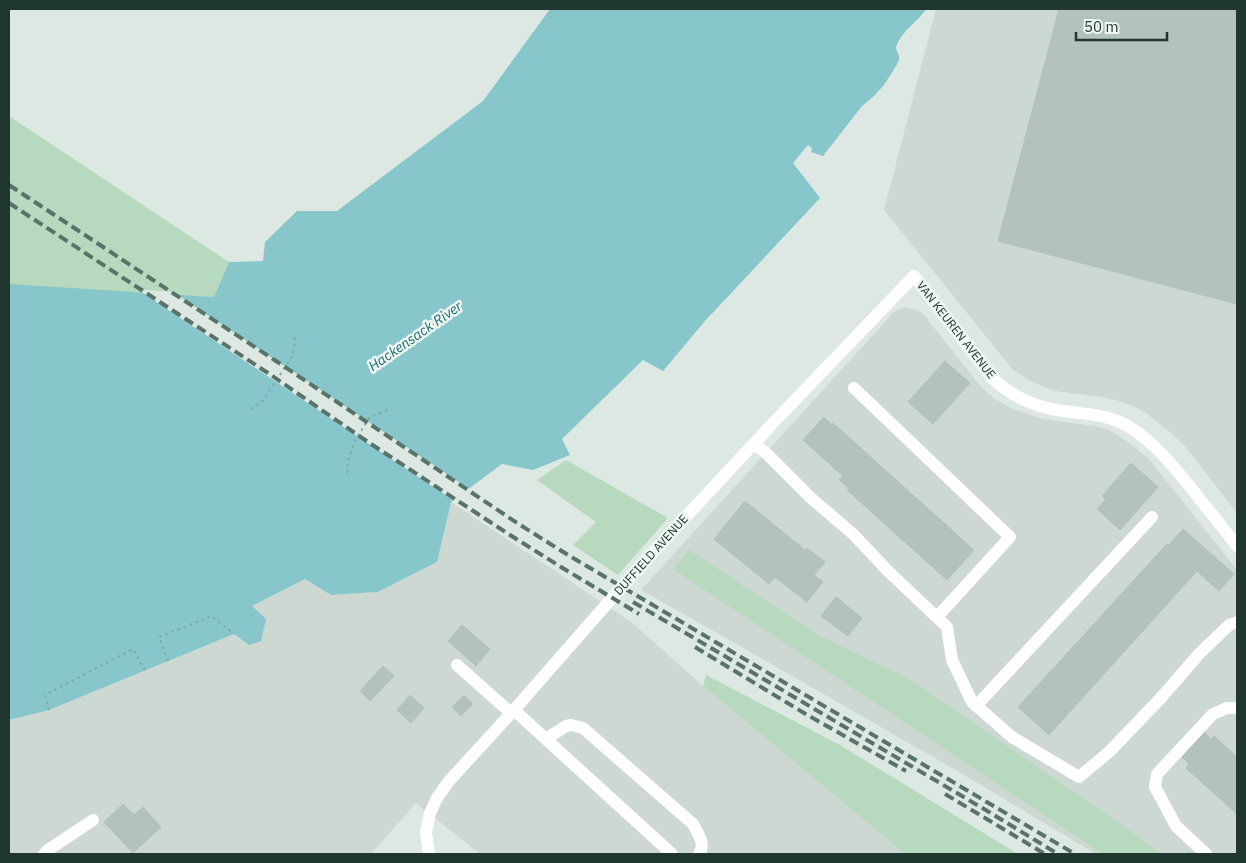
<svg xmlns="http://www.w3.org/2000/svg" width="1246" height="863" viewBox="0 0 1246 863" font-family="'IBM Plex Sans',sans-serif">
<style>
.built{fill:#ccd8d1}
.green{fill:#b7d9bd}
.water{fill:#87c7cc}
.pier{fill:#dde8e3}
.building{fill:#b3c3bb;stroke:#b0c2b9}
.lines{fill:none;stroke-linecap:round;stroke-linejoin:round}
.path{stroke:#7fab9a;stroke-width:2;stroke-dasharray:2.5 4;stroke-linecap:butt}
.minor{stroke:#fff;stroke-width:12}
.rail{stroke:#5a736a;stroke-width:4;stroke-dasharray:10 5;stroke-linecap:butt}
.labels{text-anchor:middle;stroke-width:5;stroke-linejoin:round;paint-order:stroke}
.street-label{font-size:12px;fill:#20372f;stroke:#edf6f1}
.water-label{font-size:14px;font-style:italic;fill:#1e686f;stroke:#edf6f1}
</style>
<rect width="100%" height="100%" fill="#dde8e3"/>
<path class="built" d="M936,9H1237V513L1184,445L1171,433L1146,413L1131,405L1116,400L1102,397L1055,391L1042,386L1027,379L1013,370L884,210Z
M905,307L918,310L924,315L981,387L994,398L1008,407L1042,419L1095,426L1106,429L1116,434L1132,445L1149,459L1237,570V854H1096L959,772L740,646L641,590L893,313L899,309Z
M451,502L630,621L703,686L905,854H480L416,803L371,854H9V720L49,710L234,634L249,645L252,606L305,579L331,595L378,592L437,562L446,506Z"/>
<path class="green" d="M9,116L229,262L214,297L9,285Z
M566,460L668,518L618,575L573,545L596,522L537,480Z
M689,550L818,635L911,680L1122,825L1161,854H1103L673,569Z
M706,675L840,745L1018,854H905L703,686Z"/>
<path class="water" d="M550,9H926C918,22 899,33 896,48L899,56V60L896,66L884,85L874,96L862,106L823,156L811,152L812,148L808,145L793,163L820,198L705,321L663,371L643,360L562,439L570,455L533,470L502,464L451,502L437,562L378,592L331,595L305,579L252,606L266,619L261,641L249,645L234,634L49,710L9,720V284L214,297L229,262L263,261L265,242L297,211H337L483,101Z"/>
<path class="pier" d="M137,289L173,292L471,490L456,502Z"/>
<path class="building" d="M1059,9H1237V304L998,241Z
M945,361L970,383L933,424L908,402Z
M824,417L832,425L833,423L974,550L947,580L847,490L849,488L839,480L843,476L803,440Z
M1131,463L1158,487L1120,530L1097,509L1106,499L1102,496Z
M745,501L805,550L807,548L825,562L814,575L823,582L807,602L775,577L769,584L714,539Z
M1183,529L1234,574L1219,591L1197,571L1049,735L1018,707L1167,544L1169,545Z
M836,597L862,618L848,636L821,616Z
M462,625L490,649L476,666L448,641Z
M383,666L394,676L370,701L360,691Z
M410,695L424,708L411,723L397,710Z
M464,695L473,704L461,716L452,707Z
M1203,731L1211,739L1214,736L1237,757V814L1186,768L1189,764L1181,756Z
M123,804L134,815L143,807L161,827L133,853L104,822Z"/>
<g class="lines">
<path class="path" d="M251,409L261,403L292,357L294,348L295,336
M347,473L348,461L354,442L370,417L391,409
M168,661L159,637L212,616L234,634
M49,710L45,695L133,649L145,671"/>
<path class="minor" d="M854,388L1010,537L937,617
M754,444L766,453L811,498L853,534L888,571L947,627L952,660L972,702L1012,737L1079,777L1109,752L1159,700L1199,654L1229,625L1237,622
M457,665L511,713
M976,706L1152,517
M514,710L672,854
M546,739L566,726L571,725L583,728L693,824C698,834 706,844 699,854
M44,854L48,850L93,820
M429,854L426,832L430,813L437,798L449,781L514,710L641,565L774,422L914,276L993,379C1012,396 1032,406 1057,410C1078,414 1100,413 1120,422C1151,437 1171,464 1192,489C1207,508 1222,527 1237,546
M1206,854L1176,826L1155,787L1157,774L1213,714L1227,708H1237"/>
<path class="rail" d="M9,185L276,361L517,523L568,555L1075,854
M9,203L268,373L368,442L510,535L561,567L639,614
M633,602L984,809L1058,854
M695,647L804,713L906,771
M945,794L1045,854"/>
</g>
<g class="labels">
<g class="street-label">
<text transform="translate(956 330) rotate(52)" y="4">VAN KEUREN AVENUE</text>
<text transform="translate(651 555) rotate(-48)" y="4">DUFFIELD AVENUE</text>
</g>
<g class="water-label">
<text transform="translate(415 336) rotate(-35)" y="5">Hackensack River</text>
</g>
</g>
<rect width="1246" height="863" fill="none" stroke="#20372f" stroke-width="20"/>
<path d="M1076 32v8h91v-8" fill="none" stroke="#20372f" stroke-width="2.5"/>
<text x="1084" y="32" font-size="15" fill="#20372f" stroke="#edf6f1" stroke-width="4" paint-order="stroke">50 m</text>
</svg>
